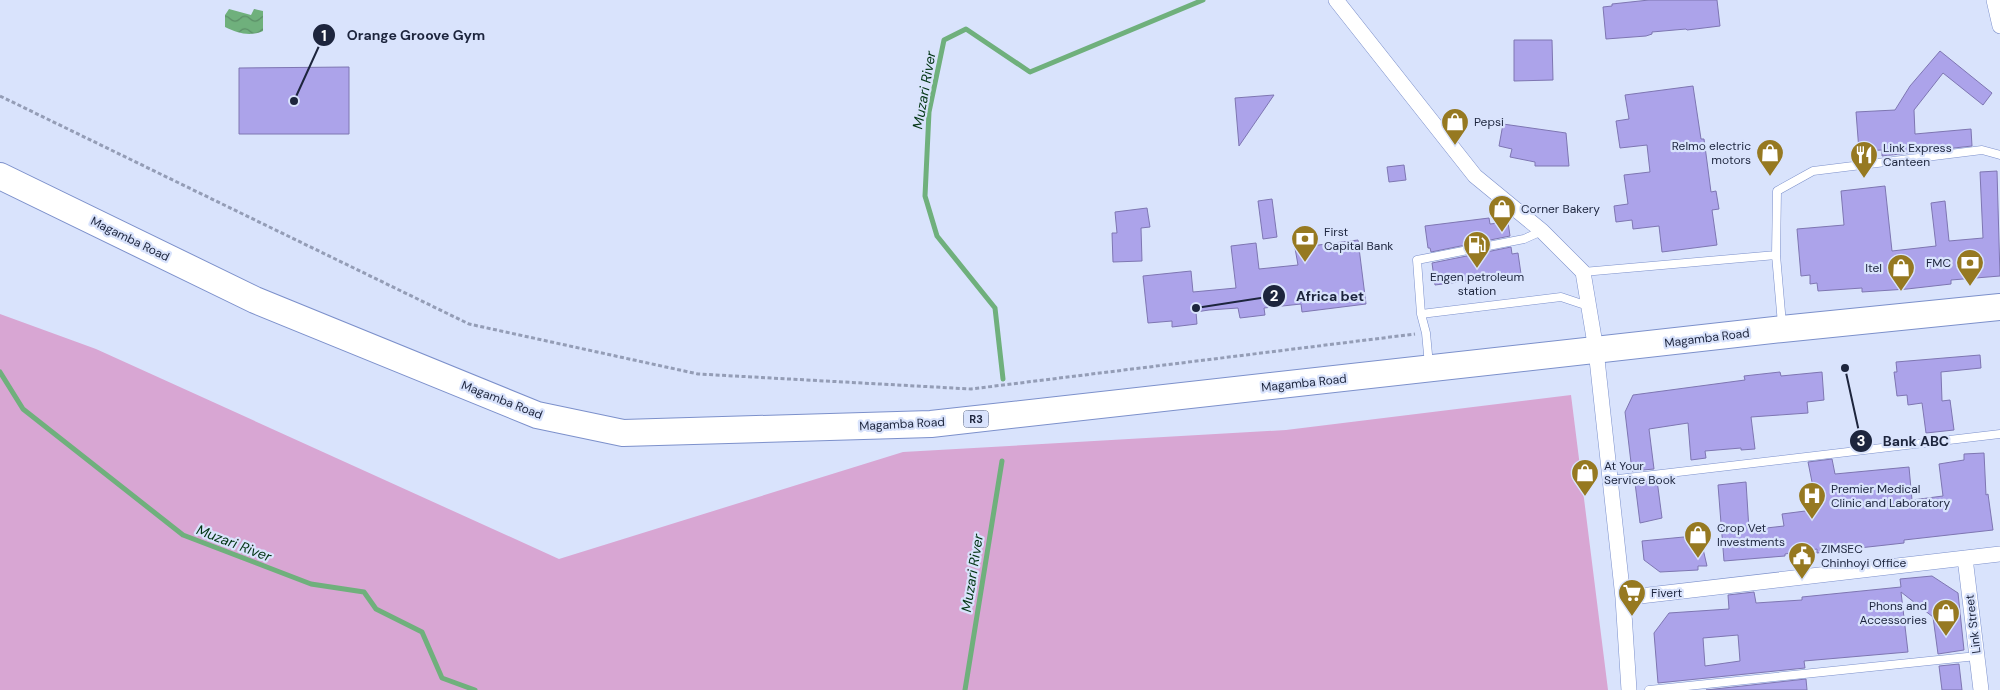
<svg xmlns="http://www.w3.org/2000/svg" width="2000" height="690" viewBox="0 0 2000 690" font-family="'DM Sans',sans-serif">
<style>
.grass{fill:#d8a6d3}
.water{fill:url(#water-waves)}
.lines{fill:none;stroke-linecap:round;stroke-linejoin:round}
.stream{stroke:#6fb07c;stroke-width:5}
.building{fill:#aca3ea;stroke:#7e76b2;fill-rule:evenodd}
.service-casing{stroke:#7c90cb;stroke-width:9}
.minor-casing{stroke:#7c90cb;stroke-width:16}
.trunk-casing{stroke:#7c90cb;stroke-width:28}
.path{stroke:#949db6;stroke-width:3;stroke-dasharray:4 2.5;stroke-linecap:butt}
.service{stroke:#fff;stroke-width:8}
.minor{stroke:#fff;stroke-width:15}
.trunk{stroke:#fff;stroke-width:26}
.labels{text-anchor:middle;stroke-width:4.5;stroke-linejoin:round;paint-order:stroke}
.shield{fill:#d9e3fc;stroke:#555e76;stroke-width:1}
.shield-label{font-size:11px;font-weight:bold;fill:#1d253d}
.poi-label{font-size:12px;fill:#1d253d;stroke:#d9e3fc;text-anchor:start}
.street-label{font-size:12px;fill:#1d253d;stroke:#d9e3fc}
.water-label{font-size:14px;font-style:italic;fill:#003412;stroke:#d9e3fc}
.leader{fill:none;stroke:#1d253d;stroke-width:2}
.callout-dot{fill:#1d253d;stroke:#d9e3fc;stroke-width:2}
.mark-label{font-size:15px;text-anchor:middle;font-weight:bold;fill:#fff}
.callout-label{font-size:14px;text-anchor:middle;font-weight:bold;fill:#1d253d;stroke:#d9e3fc;stroke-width:4.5;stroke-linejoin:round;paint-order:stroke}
</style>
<defs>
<pattern id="water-waves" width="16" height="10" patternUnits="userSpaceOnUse" patternTransform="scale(1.25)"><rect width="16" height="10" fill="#6fb07c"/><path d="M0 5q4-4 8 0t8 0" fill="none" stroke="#5b8f67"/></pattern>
</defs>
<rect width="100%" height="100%" fill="#d9e3fc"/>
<path class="grass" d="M0,314L96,349L559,559L903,452L1286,430L1571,395L1608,690H0Z"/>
<path class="water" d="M229,9L251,15L254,9L263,11V31C249,37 238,33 225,27V15Z"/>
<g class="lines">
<path class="stream" d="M0,372L23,409L183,535L311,584L364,592L376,609L422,632L442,678L475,690
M1003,379L995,308L937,236L925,196L929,112L944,40L966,29L1030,72L1203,0
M965,690L1002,461"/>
</g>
<path class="building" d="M1649,0H1717L1720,26L1687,30L1686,29L1652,32V34L1646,36L1606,39L1603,7L1612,6V4Z
M1514,40H1552L1553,80L1514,81Z
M1940,51L1992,93L1983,105L1943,73L1914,110L1915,134L1971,129L1972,146L1882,156V150L1859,151L1856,112L1895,110L1910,86Z
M349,67V134H239V68Z
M1693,86L1701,139H1704L1711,192L1716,191L1719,209L1712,210L1717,245L1662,252L1659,226L1633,229L1632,220L1616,222L1614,206L1628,204L1624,175L1650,172L1647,145L1620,148L1616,121L1629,119L1625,95Z
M1274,95L1239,146L1235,98Z
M1503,124L1566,133L1569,166H1535V162L1510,157L1512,149L1499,146Z
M1404,165L1406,180L1389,182L1387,167Z
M1997,171L2000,276L1951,280V284L1907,289L1862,292V288L1818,291L1817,283L1810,284V275L1801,276L1797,229L1844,225L1841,191L1885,186L1892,251L1936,246L1931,203L1945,201L1949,241L1983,238L1980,172Z
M1272,199L1277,237L1263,239L1258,201Z
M1147,208L1150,227L1141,228L1142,261L1113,262L1112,233H1117L1115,212Z
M1489,218L1490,224L1508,222L1510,236L1431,252L1430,248H1428L1425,226Z
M1358,240L1366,304L1302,312L1301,304L1264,308L1265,315L1240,318L1238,308L1209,310L1196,312L1197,324L1172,327V321L1148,323L1143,276L1191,271L1193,292L1236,288L1231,246L1256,243L1259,269L1298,265L1295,248Z
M1511,247L1512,254L1518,253L1521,274L1435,285L1432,263Z
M1980,355L1981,368L1941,372L1942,401L1950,400L1954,430L1926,433L1922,403L1908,405L1907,395L1897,396L1894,372H1897L1896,362Z
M1780,372L1781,376L1822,372L1824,400L1807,402L1808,413L1751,417L1755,449L1741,450V448L1705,451L1706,458L1691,460L1688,423L1649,429L1654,469L1632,471L1625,412L1633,395L1745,380L1744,376Z
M1984,453L1986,495L1988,494L1993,530L1904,540V543L1841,550L1817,553V549L1785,554V556L1724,561L1718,485L1746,482L1749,530L1784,526L1782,514L1813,510L1812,498L1815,497L1808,462L1832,459L1835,474L1909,467L1912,500L1943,496L1939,464L1964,460V454Z
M1657,480L1662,518L1640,523L1635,483Z
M1694,536H1700L1707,566H1698V570L1660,572L1644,560L1642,541Z
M1932,576L1958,593L1964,650L1938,654L1933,617L1901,592L1908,652L1804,661L1805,668L1658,683L1654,633L1669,613L1729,609L1728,595L1754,592L1756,603L1802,600V597L1901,587L1900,579ZM1738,635L1740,661L1705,666L1703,638Z
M1959,664L1962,690H1942L1939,666Z
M1806,679L1807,690H1706Z"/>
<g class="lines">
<defs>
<path id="service" d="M1583,272L1776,255
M1421,314L1417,260L1524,239L1542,231
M1782,324L1776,255L1777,191L1813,171L1982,150L2000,155
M1429,365L1426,333L1421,314L1561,297L1588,306
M1610,480L2000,434
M1649,690L1977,656"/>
<path id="minor" d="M1336,0L1475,176L1542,231L1583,272L1596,350L1623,598L1629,690
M1994,0L2000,26
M1965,558L1981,690
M1623,598L2000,554"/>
<path id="trunk" d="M0,176L255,300L537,415L623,433L931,424L1782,329L2000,307"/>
</defs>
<use href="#service" class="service-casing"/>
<use href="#minor" class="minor-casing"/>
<use href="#trunk" class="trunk-casing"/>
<path class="path" d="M0,96L469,324L698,374L971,389L1415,334"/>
<use href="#service" class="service"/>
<use href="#minor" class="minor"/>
<use href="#trunk" class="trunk"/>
</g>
<defs>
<symbol id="shop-pin" viewBox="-11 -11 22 30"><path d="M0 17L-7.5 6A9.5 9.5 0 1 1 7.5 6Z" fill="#967921" stroke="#d9e3fc"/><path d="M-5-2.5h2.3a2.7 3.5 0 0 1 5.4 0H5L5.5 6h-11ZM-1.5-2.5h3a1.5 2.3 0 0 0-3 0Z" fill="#fff"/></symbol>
<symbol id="restaurant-pin" viewBox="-11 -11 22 30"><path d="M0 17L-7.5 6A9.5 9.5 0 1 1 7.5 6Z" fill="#967921" stroke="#d9e3fc"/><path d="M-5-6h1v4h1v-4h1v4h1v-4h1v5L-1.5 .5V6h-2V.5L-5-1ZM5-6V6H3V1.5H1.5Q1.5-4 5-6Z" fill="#fff"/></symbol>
<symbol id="bank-pin" viewBox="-11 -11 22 30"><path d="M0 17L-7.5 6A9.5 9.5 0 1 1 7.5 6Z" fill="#967921" stroke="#d9e3fc"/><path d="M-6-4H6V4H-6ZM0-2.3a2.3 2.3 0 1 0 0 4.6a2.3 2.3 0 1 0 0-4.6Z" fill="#fff"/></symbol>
<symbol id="fuel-pin" viewBox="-11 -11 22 30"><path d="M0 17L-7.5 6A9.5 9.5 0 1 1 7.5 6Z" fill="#967921" stroke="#d9e3fc"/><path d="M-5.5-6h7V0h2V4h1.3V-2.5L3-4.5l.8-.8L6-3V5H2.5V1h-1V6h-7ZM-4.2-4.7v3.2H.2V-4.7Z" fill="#fff"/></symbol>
<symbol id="hospital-pin" viewBox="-11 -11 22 30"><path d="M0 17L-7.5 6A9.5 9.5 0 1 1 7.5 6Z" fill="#967921" stroke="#d9e3fc"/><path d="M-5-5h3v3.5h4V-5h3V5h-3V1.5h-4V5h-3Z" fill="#fff"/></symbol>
<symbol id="civic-pin" viewBox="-11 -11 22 30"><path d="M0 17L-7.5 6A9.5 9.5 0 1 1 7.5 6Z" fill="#967921" stroke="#d9e3fc"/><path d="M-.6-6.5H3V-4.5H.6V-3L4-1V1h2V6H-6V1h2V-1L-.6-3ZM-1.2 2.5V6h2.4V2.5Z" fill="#fff"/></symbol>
<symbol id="supermarket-pin" viewBox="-11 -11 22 30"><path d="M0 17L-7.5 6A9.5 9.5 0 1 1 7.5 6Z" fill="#967921" stroke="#d9e3fc"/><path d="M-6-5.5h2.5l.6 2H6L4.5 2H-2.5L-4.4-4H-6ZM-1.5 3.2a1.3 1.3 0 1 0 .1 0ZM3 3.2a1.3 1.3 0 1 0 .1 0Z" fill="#fff"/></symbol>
</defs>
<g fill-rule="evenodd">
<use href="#shop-pin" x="1439" y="106" width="32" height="43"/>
<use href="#shop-pin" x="1754" y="137" width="32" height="43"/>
<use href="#restaurant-pin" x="1848" y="139" width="32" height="43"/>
<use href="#shop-pin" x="1486" y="193" width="32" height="43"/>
<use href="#bank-pin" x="1289" y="223" width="32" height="43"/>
<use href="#fuel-pin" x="1461" y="229" width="32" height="43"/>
<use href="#bank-pin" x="1954" y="247" width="32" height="43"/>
<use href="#shop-pin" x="1885" y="252" width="32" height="43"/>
<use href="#shop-pin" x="1569" y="457" width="32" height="43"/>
<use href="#hospital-pin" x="1796" y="480" width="32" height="43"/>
<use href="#shop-pin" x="1682" y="519" width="32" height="43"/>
<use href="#civic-pin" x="1786" y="540" width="32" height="43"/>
<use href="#supermarket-pin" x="1616" y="577" width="32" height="43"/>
<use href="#shop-pin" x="1930" y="597" width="32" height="43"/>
</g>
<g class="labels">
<rect class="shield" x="963.5" y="410.5" width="25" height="17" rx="4"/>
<g class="shield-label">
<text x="976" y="423">R3</text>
</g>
<g class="poi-label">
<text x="1474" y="126">Pepsi</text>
<text x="1751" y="150" text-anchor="end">Relmo electric<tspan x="1751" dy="14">motors</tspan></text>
<text x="1883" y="152">Link Express<tspan x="1883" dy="14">Canteen</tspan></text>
<text x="1521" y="213">Corner Bakery</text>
<text x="1324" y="236">First<tspan x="1324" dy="14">Capital Bank</tspan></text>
<text x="1951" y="267" text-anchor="end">FMC</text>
<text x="1882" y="272" text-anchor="end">Itel</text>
<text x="1477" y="281" text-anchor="middle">Engen petroleum<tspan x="1477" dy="14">station</tspan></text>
<text x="1604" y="470">At Your<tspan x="1604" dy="14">Service Book</tspan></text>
<text x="1831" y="493">Premier Medical<tspan x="1831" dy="14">Clinic and Laboratory</tspan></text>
<text x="1717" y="532">Crop Vet<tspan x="1717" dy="14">Investments</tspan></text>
<text x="1821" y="553">ZIMSEC<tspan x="1821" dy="14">Chinhoyi Office</tspan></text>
<text x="1651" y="597">Fivert</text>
<text x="1927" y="610" text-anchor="end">Phons and<tspan x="1927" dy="14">Accessories</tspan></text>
</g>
<g class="street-label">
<text transform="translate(130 239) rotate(26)" y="4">Magamba Road</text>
<text transform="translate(1707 338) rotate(-7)" y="4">Magamba Road</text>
<text transform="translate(1304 383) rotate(-6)" y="4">Magamba Road</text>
<text transform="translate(502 400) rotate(21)" y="4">Magamba Road</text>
<text transform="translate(902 424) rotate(-3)" y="4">Magamba Road</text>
<text transform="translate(1973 624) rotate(-97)" y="4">Link Street</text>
</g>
<g class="water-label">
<text transform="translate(924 90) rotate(-80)" y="5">Muzari River</text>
<text transform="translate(234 543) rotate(21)" y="5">Muzari River</text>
<text transform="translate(972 573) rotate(-81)" y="5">Muzari River</text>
</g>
</g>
<path class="leader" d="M294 101L324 35M1196 308L1274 296M1845 368L1861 441"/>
<g class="callout-dot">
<circle cx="294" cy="101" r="5"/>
<circle cx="1196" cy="308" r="5"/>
<circle cx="1845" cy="368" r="5"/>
<circle cx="324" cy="35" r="12"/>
<circle cx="1274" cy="296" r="12"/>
<circle cx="1861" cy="441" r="12"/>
</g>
<g class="mark-label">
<text x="324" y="41">1</text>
<text x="1274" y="301">2</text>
<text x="1861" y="446">3</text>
</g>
<g class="callout-label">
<text x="416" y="40">Orange Groove Gym</text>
<text x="1330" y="301">Africa bet</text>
<text x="1916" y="446">Bank ABC</text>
</g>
</svg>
